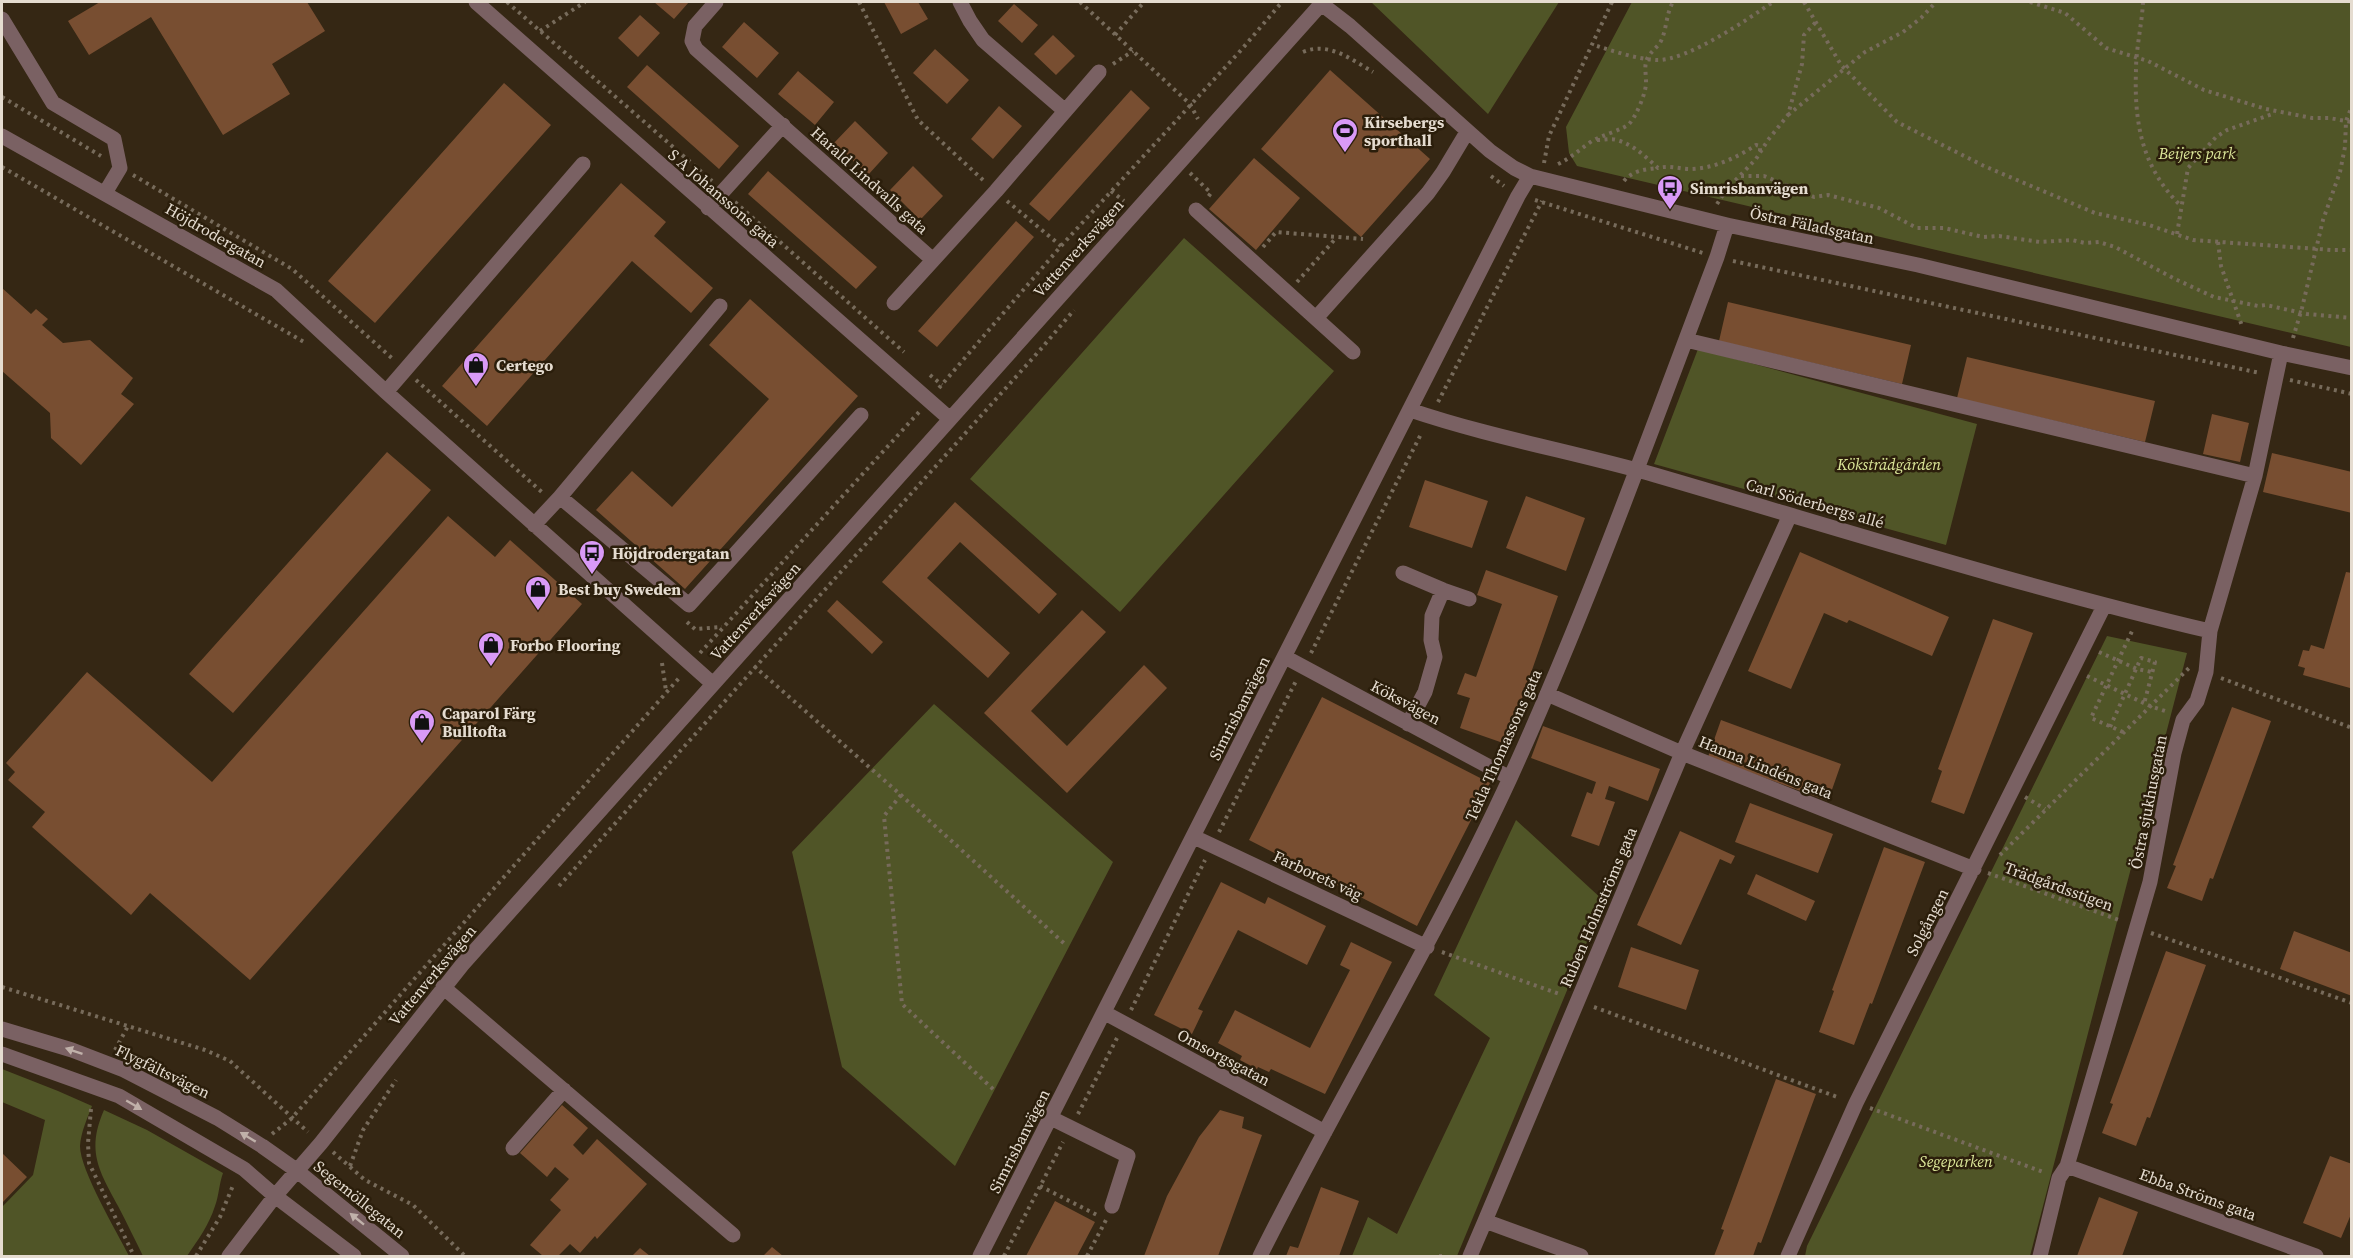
<svg xmlns="http://www.w3.org/2000/svg" width="2353" height="1258" viewBox="0 0 2353 1258" font-family="'Source Serif 4',serif">
<style>
.green{fill:#505527}
.building{fill:#784e31}
.lines{fill:none;stroke-linecap:round;stroke-linejoin:round}
.path{stroke:#776b5b;stroke-width:4;stroke-dasharray:3 4.5;stroke-linecap:butt}
.minor{stroke:#7a6163;stroke-width:15}
.oneway{fill:#c0b1aa}
.labels{text-anchor:middle;stroke-width:5;stroke-linejoin:round;paint-order:stroke}
.poi-label{font-size:16px;font-weight:bold;fill:#e5dcd0;stroke:#2b1e0b;text-anchor:start}
.park-label{font-size:16px;font-style:italic;fill:#dce799;stroke:#2b1e0b}
.street-label{font-size:16px;fill:#e5dcd0;stroke:#2b1e0b}
</style>
<rect width="100%" height="100%" fill="#352714"/>
<path class="green" d="M1371,2H1559L1488,114Z
M1632,2H2351V347L1577,166L1569,153L1566,127Z
M1184,238L1334,371L1120,612L970,479Z
M1698,349L1977,424L1946,545L1654,464Z
M2107,636L2187,653L2030,1256H1805L1807,1246Z
M934,704L1113,862L955,1166L842,1067L792,852Z
M1516,820L1604,901L1457,1256H1352L1368,1217L1397,1234L1490,1038L1434,995Z
M2,1069L58,1091L92,1106C87,1119 81,1132 80,1146C80,1170 117,1232 129,1256H2V1207L33,1175L45,1120L2,1102Z
M104,1110L147,1130L223,1173C219,1184 219,1195 215,1206C209,1225 198,1240 187,1256H143C135,1240 127,1223 118,1206C99,1171 86,1151 104,1110Z"/>
<path class="building" d="M100,2H307L325,31L272,64L290,94L223,135L151,17L89,55L68,21Z
M654,2H689L674,19Z
M884,2H918L928,19L901,34Z
M1014,4L1038,25L1022,43L998,21Z
M640,15L660,33L638,57L618,38Z
M744,22L779,53L757,78L722,47Z
M1053,35L1075,56L1056,75L1034,54Z
M935,49L969,80L947,104L913,73Z
M647,65L739,146L719,169L627,87Z
M1330,70L1430,159L1361,237L1261,149Z
M798,71L834,102L815,125L778,94Z
M504,83L551,125L375,323L328,281Z
M1131,90L1150,108L1049,221L1029,204Z
M999,106L1022,126L993,159L971,139Z
M855,121L888,153L868,175L834,143Z
M1254,158L1300,198L1256,250L1209,209Z
M913,166L943,196L920,220L890,190Z
M768,171L877,267L856,289L748,194Z
M621,183L666,222L654,236L713,288L691,313L632,261L487,426L442,386Z
M1016,221L1034,237L937,347L918,331Z
M2,288L31,314L36,309L48,319L42,325L63,343L90,340L133,378L121,394L134,404L81,465L51,438L50,413L2,371Z
M750,299L858,396L685,589L596,510L632,471L672,507L769,399L709,345Z
M1728,302L1911,345L1902,384L1719,341Z
M1967,357L2155,401L2145,442L1957,398Z
M2212,414L2249,423L2240,462L2203,454Z
M387,452L431,490L233,713L189,674Z
M2272,453L2352,472V513L2263,492Z
M1425,480L1488,501L1472,548L1409,527Z
M1526,496L1585,518L1566,571L1506,548Z
M955,502L1057,594L1039,614L960,542L927,578L1010,653L988,678L882,582Z
M448,516L495,557L510,540L582,604L250,980L150,893L131,915L32,827L45,812L8,780L15,772L6,763L87,672L212,782Z
M1800,552L1949,617L1932,656L1849,620L1847,623L1824,613L1791,689L1748,671Z
M1486,570L1558,596L1506,744L1460,728L1470,698L1457,694L1465,673L1476,677L1502,604L1477,595Z
M2346,572L2352,573L2350,688L2303,675L2305,668L2298,666L2303,650L2309,651L2311,645L2324,649Z
M837,600L883,642L872,654L827,611Z
M1082,610L1106,632L1031,711L1067,746L1144,665L1167,688L1067,793L984,713Z
M1993,619L2033,633L1964,814L1931,802L1942,771L1938,769Z
M1322,697L1490,783L1417,926L1249,840Z
M2232,707L2271,721L2213,879L2210,878L2202,901L2167,888L2176,866L2173,865Z
M1721,720L1841,764L1828,801L1708,757Z
M1543,726L1660,769L1648,801L1609,786L1605,799L1615,802L1599,846L1571,836L1587,792L1592,794L1596,782L1531,758Z
M1750,803L1833,834L1818,873L1735,842Z
M1680,831L1735,856L1731,864L1720,859L1681,945L1637,925Z
M1884,847L1925,862L1872,1004L1870,1003L1854,1045L1819,1032L1834,991L1832,990Z
M1756,874L1815,901L1806,921L1747,894Z
M1221,882L1265,904L1268,897L1326,926L1307,965L1238,930L1198,1009L1203,1011L1192,1034L1154,1015Z
M2294,931L2352,953V996L2280,969Z
M1351,942L1392,962L1325,1094L1271,1069L1269,1072L1258,1067L1257,1069L1240,1060L1242,1056L1218,1043L1235,1010L1310,1048L1350,970L1340,965Z
M1631,947L1699,970L1686,1010L1618,987Z
M2166,951L2206,965L2150,1118L2147,1117L2136,1146L2102,1133L2113,1104L2110,1103Z
M1776,1079L1816,1094L1761,1243L1758,1242L1753,1256H1714L1724,1230L1721,1229Z
M562,1105L588,1128L573,1145L583,1155L597,1139L647,1184L597,1239L595,1236L580,1253L570,1244L558,1256H543L530,1245L561,1210L550,1200L569,1179L555,1167L547,1177L520,1153Z
M1220,1110L1244,1117L1242,1128L1262,1135L1218,1256H1144L1167,1196L1199,1137Z
M2,1153L27,1177L2,1203Z
M2330,1156L2352,1164V1212L2341,1238L2303,1223Z
M1321,1187L1359,1201L1339,1256H1286L1290,1246L1298,1248Z
M2099,1197L2138,1212L2122,1256H2077Z
M1055,1201L1095,1222L1077,1256H1026Z
M772,1247L783,1256H763Z
M640,1248L650,1256H632Z"/>
<g class="lines">
<path class="path" d="M507,2L712,181
M859,2L918,120L983,180
M1080,2L1190,104L1198,119
M1804,2L1841,65L1897,122L1984,166L2095,213L2149,225L2193,240L2332,250H2352
M2030,2L2065,13L2106,48L2148,61L2204,90L2266,109L2312,118H2329L2352,122
M2143,2C2142,24 2136,48 2136,70C2134,123 2142,168 2181,206
M540,31L585,2
M1115,35L1144,2
M1597,46C1616,52 1637,59 1657,60C1687,61 1748,19 1773,2
M1303,52C1329,41 1352,60 1373,72
M1113,64L1133,51
M2,97L101,156
M1788,115L1865,52L1903,32L1921,18L1936,2
M1597,140C1604,140 1611,138 1617,140C1634,145 1646,157 1658,168C1670,165 1679,169 1690,169C1713,169 1738,157 1756,145L1760,146V151
M1544,163L1549,136L1612,2
M1558,164C1571,158 1580,149 1592,141C1600,136 1624,129 1629,124C1636,117 1647,91 1646,81C1646,74 1644,66 1647,59C1650,52 1657,48 1661,41C1667,28 1666,14 1673,2
M2,167L304,342
M1190,173L1211,193L1208,197
M133,175L292,269L393,359
M1491,176L1504,186
M1741,176H1764L1814,197L1828,195L1879,208L1917,228H1944L1983,237L1999,236L2040,242L2072,240L2085,243L2099,242L2115,247L2175,279L2214,297L2258,306L2266,305L2307,314L2352,318
M1624,181C1632,171 1645,169 1658,168
M1111,191L1124,201
M1535,200L1703,253
M1007,201L1061,246
M735,202L904,352
M1717,204L1727,189L1756,159L1768,140L1788,115L1802,64L1804,35L1816,22
M2177,234L2188,168L2216,137L2227,130L2275,113
M2218,242L2221,266L2242,326
M1263,247L1276,232L1363,239
M1733,261L2260,373
M1297,282L1336,238
M2293,338L2302,308L2323,220L2340,172L2345,147L2346,121L2352,106
M930,375L942,385
M416,380L543,493
M2290,380L2352,394
M939,388L1061,246L1242,49L1282,2
M1438,402L1542,201
M687,622L695,629L722,627
M2099,652L2137,669L2152,672
M700,653L919,412
M1311,653L1422,432
M662,663L666,691
M754,666L901,795L1067,946
M2087,676L2150,706L2168,712
M2221,678L2352,728
M2110,727L2141,658L2155,662L2144,704
M2123,732L2091,718L2133,629
M901,795L884,816L902,1004L994,1090
M2025,797L2045,809
M1219,832L1296,681
M2000,855L2189,668
M1988,873L2122,921
M559,886L1040,350L1074,310
M2151,933L2352,1003
M1442,952L1562,995
M2,987L205,1050L230,1061L308,1132
M1594,1007L1840,1098
M1131,1010L1205,860
M115,1050L128,1026
M1870,1108L2043,1172
M91,1109L88,1143L89,1163L134,1256
M1078,1114L1117,1038
M272,1134L291,1119L680,677
M333,1152L365,1180L413,1205L465,1256
M350,1166L363,1130L396,1080
M1040,1186L1097,1215
M196,1256L220,1217L234,1183
M1004,1256L1063,1142
M1087,1256L1106,1220
M1439,1256H1442"/>
<path class="minor" d="M476,2L950,419
M716,2L695,26L692,41L696,49L933,260
M960,2L970,21L983,40L1064,110
M1319,2L1350,26L1490,151L1514,168L1530,176L1727,225L1918,265L2281,353L2352,368
M2,19L53,103L114,139L120,168L105,193
M2,136L276,290L386,392L713,684
M708,208L783,125
M1196,210L1353,352
M894,303L996,191L1099,72
M1317,317L1428,193L1443,172L1467,132
M1686,340L2255,476
M386,392L583,164
M1410,410C1490,437 1574,452 1655,475C1840,529 2023,587 2210,631
M560,497L689,605L861,415
M534,525L560,497L720,306
M1403,573L1443,590
M1285,657L1510,778
M1547,694L1682,753L1974,869
M1408,724L1425,692L1435,657L1431,640L1432,616L1443,590L1469,599
M1194,837L1427,947
M443,987L733,1235
M1105,1013L1325,1132
M2,1029L72,1050L124,1070L217,1118L262,1146L296,1170L402,1256
M2,1054L119,1096L244,1169L275,1196L354,1256
M1051,1118L1128,1156L1112,1206
M513,1148L564,1090
M2067,1166L2316,1256
M229,1256L275,1196L321,1143L462,965L1323,2
M980,1256L1518,196L1530,176
M1260,1256C1340,1095 1435,941 1511,776C1588,607 1651,431 1717,257L1727,225
M1470,1256L1485,1221
M1581,1256L1485,1221L1682,753L1790,515
M1788,1256L1856,1103L2104,606
M2040,1256L2059,1178L2067,1166L2150,882L2174,753L2183,720L2197,701L2206,672L2210,631L2255,476L2281,353"/>
</g>
<defs><path id="oneway-solid" d="M-6-.8H1V-3.2L6.5 0L1 3.2V.8H-6Z" transform="scale(1.5)"/></defs>
<g class="oneway">
<use href="#oneway-solid" transform="translate(74 1051) rotate(-161)"/>
<use href="#oneway-solid" transform="translate(134 1105) rotate(30)"/>
<use href="#oneway-solid" transform="translate(248 1137) rotate(-149)"/>
<use href="#oneway-solid" transform="translate(357 1219) rotate(-141)"/>
</g>
<defs>
<symbol id="stadium-pin" viewBox="-11 -11 22 30"><path d="M0 17L-7.5 6A9.5 9.5 0 1 1 7.5 6Z" fill="#d99af7" stroke="#2b1e0b"/><path d="M0-5a6.5 5 0 1 0 0 10a6.5 5 0 1 0 0-10ZM-3.5-1.8h7v3.6h-7Z" fill="#111"/></symbol>
<symbol id="bus-pin" viewBox="-11 -11 22 30"><path d="M0 17L-7.5 6A9.5 9.5 0 1 1 7.5 6Z" fill="#d99af7" stroke="#2b1e0b"/><path d="M-5-6H5V4H4V6H2V4H-2V6H-4V4H-5ZM-3.5-4V0h7V-4ZM-3.5 1.2v1.5H-2V1.2ZM2 1.2v1.5H3.5V1.2Z" fill="#111"/></symbol>
<symbol id="shop-pin" viewBox="-11 -11 22 30"><path d="M0 17L-7.5 6A9.5 9.5 0 1 1 7.5 6Z" fill="#d99af7" stroke="#2b1e0b"/><path d="M-5-2.5h2.3a2.7 3.5 0 0 1 5.4 0H5L5.5 6h-11ZM-1.5-2.5h3a1.5 2.3 0 0 0-3 0Z" fill="#111"/></symbol>
</defs>
<g fill-rule="evenodd">
<use href="#stadium-pin" x="1330" y="116" width="30" height="40"/>
<use href="#bus-pin" x="1655" y="173" width="30" height="40"/>
<use href="#shop-pin" x="461" y="350" width="30" height="40"/>
<use href="#bus-pin" x="577" y="538" width="30" height="40"/>
<use href="#shop-pin" x="523" y="574" width="30" height="40"/>
<use href="#shop-pin" x="476" y="630" width="30" height="40"/>
<use href="#shop-pin" x="407" y="707" width="30" height="40"/>
</g>
<g class="labels">
<g class="poi-label">
<text x="1364" y="128">Kirsebergs<tspan x="1364" dy="18">sporthall</tspan></text>
<text x="1690" y="194">Simrisbanvägen</text>
<text x="496" y="371">Certego</text>
<text x="612" y="559">Höjdrodergatan</text>
<text x="558" y="595">Best buy Sweden</text>
<text x="510" y="651">Forbo Flooring</text>
<text x="442" y="719">Caparol Färg<tspan x="442" dy="18">Bulltofta</tspan></text>
</g>
<g class="park-label">
<text x="2197" y="159">Beijers park</text>
<text x="1889" y="470">Köksträdgården</text>
<text x="1956" y="1167">Segeparken</text>
</g>
<g class="street-label">
<text transform="translate(870 180) rotate(42)" y="6">Harald Lindvalls gata</text>
<text transform="translate(724 198) rotate(41)" y="6">S A Johanssons gata</text>
<text transform="translate(1812 225) rotate(12)" y="6">Östra Fäladsgatan</text>
<text transform="translate(216 235) rotate(30)" y="6">Höjdrodergatan</text>
<text transform="translate(1078 248) rotate(-48)" y="6">Vattenverksvägen</text>
<text transform="translate(1815 503) rotate(16)" y="6">Carl Söderbergs allé</text>
<text transform="translate(755 611) rotate(-48)" y="6">Vattenverksvägen</text>
<text transform="translate(1406 702) rotate(28)" y="6">Köksvägen</text>
<text transform="translate(1239 708) rotate(-63)" y="6">Simrisbanvägen</text>
<text transform="translate(1503 745) rotate(-66)" y="6">Tekla Thomassons gata</text>
<text transform="translate(1766 767) rotate(22)" y="6">Hanna Lindéns gata</text>
<text transform="translate(2148 802) rotate(-79)" y="6">Östra sjukhusgatan</text>
<text transform="translate(1318 875) rotate(25)" y="6">Farborets väg</text>
<text transform="translate(2059 886) rotate(20)" y="6">Trädgårdsstigen</text>
<text transform="translate(1598 907) rotate(-67)" y="6">Ruben Holmströms gata</text>
<text transform="translate(1927 922) rotate(-63)" y="6">Solgången</text>
<text transform="translate(432 975) rotate(-50)" y="6">Vattenverksvägen</text>
<text transform="translate(1224 1057) rotate(28)" y="6">Omsorgsgatan</text>
<text transform="translate(163 1071) rotate(26)" y="6">Flygfältsvägen</text>
<text transform="translate(1019 1141) rotate(-63)" y="6">Simrisbanvägen</text>
<text transform="translate(2198 1194) rotate(20)" y="6">Ebba Ströms gata</text>
<text transform="translate(360 1199) rotate(39)" y="6">Segemöllegatan</text>
</g>
</g>
<rect width="2353" height="1258" fill="none" stroke="#e5dcd0" stroke-width="6"/>
</svg>
